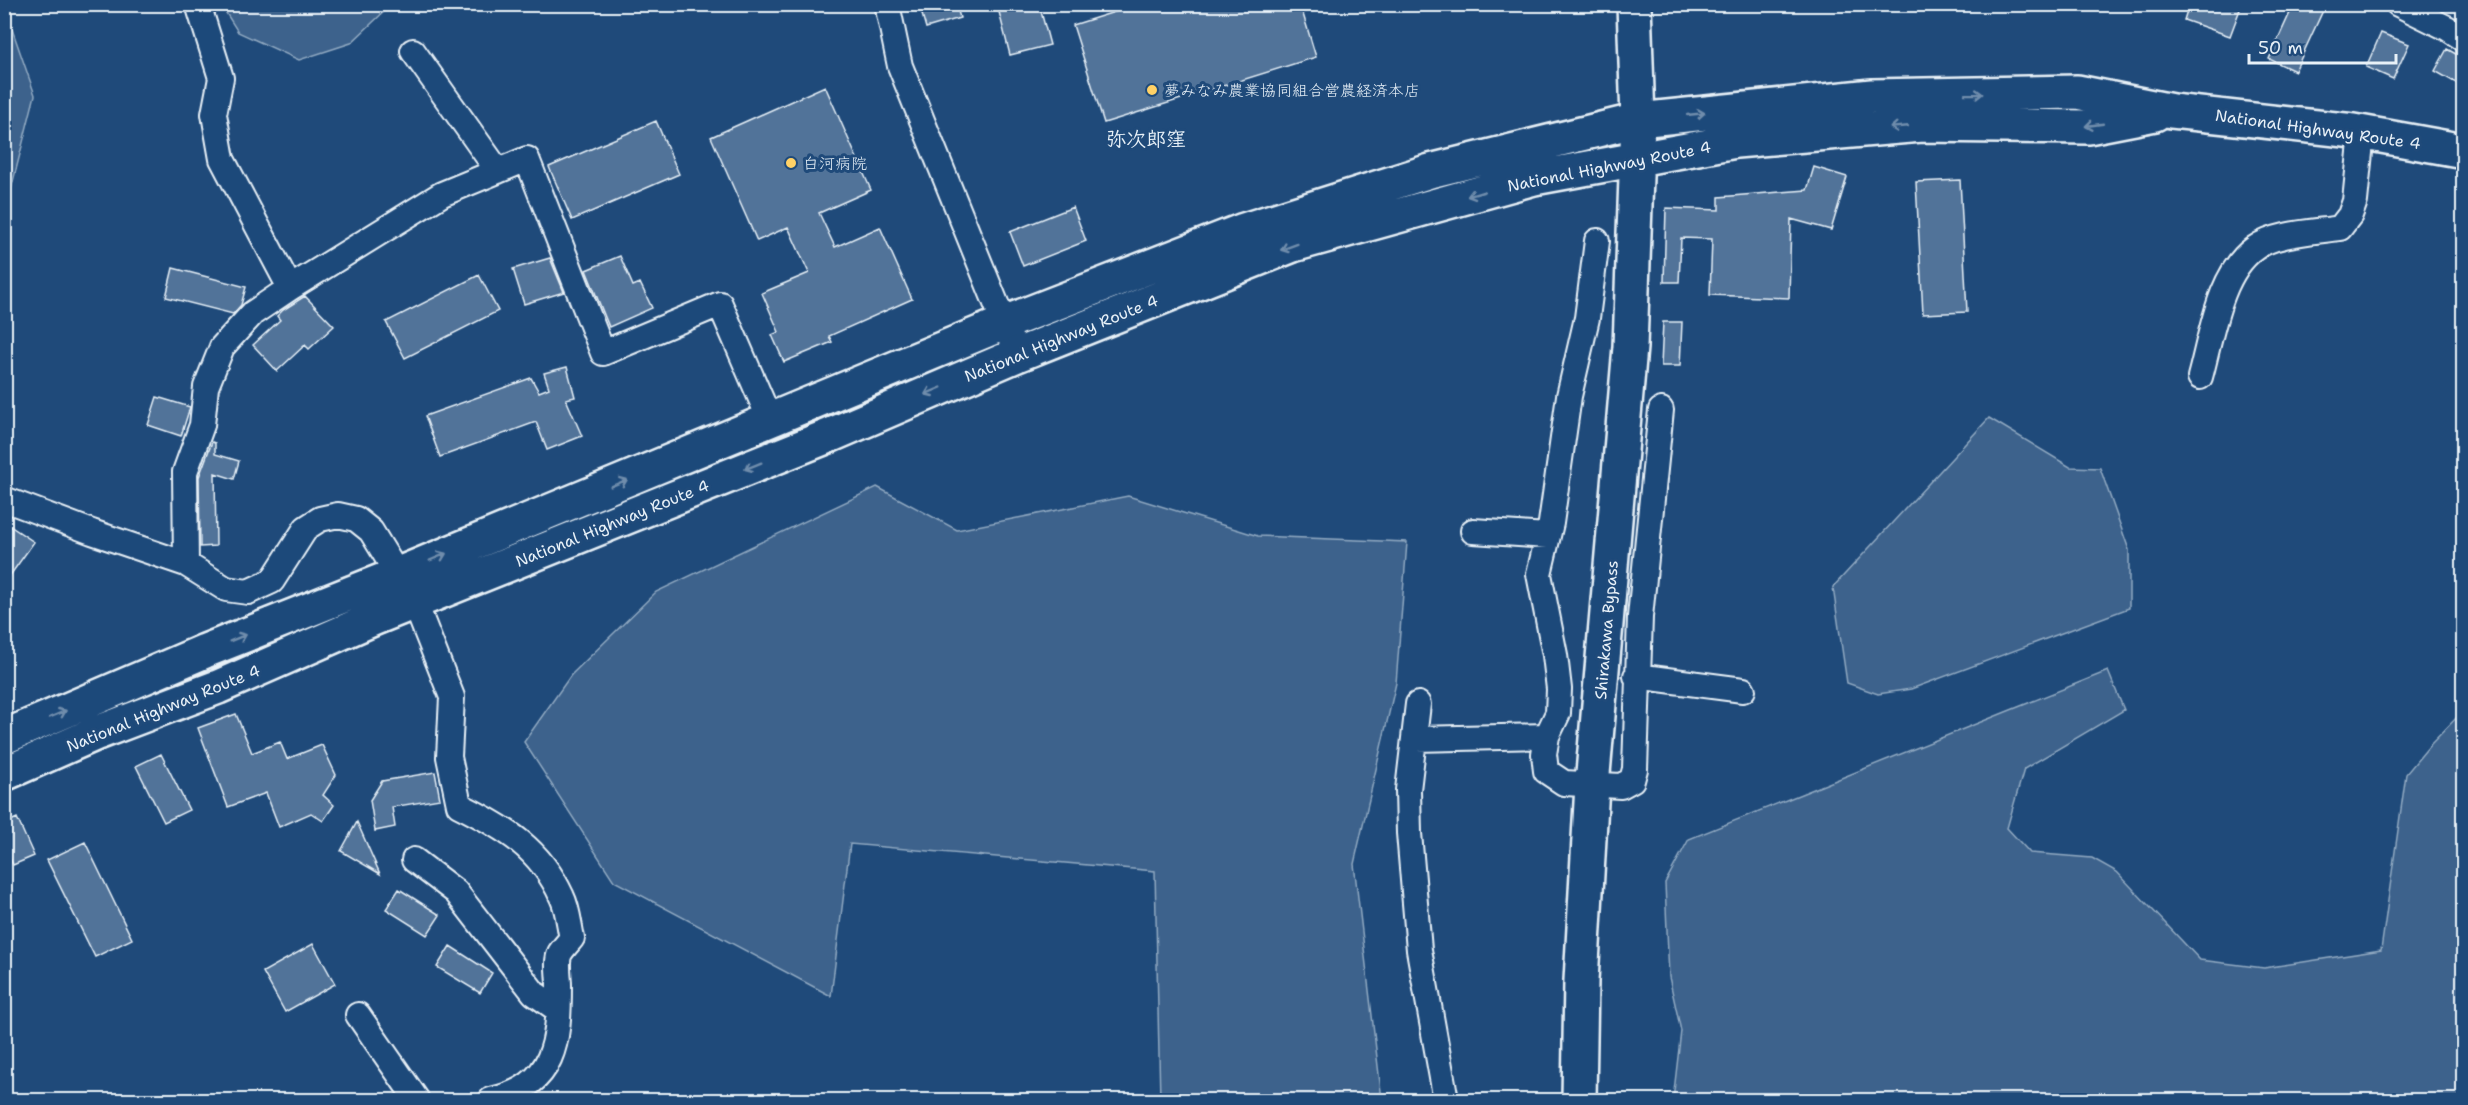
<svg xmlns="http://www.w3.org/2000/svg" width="2468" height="1105" viewBox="0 0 2468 1105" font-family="'Shantell Sans','Klee One',sans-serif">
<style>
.green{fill:#3c628c;stroke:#92aac2;stroke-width:1.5}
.building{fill:#517399;stroke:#e8f1f8;stroke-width:1.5}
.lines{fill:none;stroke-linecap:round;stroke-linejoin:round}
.minor-casing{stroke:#e8f1f8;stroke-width:28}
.highway-casing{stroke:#e8f1f8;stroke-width:38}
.minor{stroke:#1f4a7a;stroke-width:24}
.highway{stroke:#1f4a7a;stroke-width:33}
.oneway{stroke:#6f8dac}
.poi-dot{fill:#ffd166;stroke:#1f4a7a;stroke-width:2}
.labels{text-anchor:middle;stroke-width:6;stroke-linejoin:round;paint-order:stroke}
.poi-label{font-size:16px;fill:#e8f1f8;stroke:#1f4a7a;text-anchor:start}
.street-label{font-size:16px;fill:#e8f1f8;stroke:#1f4a7a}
.quarter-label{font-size:20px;font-weight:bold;fill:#e8f1f8;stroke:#1f4a7a}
</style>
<rect width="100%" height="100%" fill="#1f4a7a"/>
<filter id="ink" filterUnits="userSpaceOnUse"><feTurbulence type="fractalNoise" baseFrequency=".0167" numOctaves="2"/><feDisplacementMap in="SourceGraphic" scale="12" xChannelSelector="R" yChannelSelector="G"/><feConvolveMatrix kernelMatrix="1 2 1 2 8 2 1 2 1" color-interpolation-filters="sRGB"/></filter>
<g filter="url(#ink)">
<path class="green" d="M221,5H391L351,43L299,60L238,32Z
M5,9L35,95L5,213Z
M1989,418L2070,467L2100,468L2129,550V608L1911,689L1878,694L1847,683L1833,587Z
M877,487L957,530L1128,496L1258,536L1407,542L1396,683L1354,864L1382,1100H1160L1155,871L850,844L831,996L614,881L524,742L571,675L656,592Z
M2108,671L2124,710L2024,769L2007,828L2030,853L2092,858L2117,872L2200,960L2264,968L2381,950L2406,774L2430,745L2463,711V1100H1673L1681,1031L1669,977L1665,883L1689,839Z"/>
<path class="building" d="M919,4H956L960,18L926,28Z
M997,4H1039L1050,45L1010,55Z
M1140,4H1300L1316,57L1104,123L1073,25Z
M2189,4H2242L2230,36L2184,20Z
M2294,4H2326L2295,71L2269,59Z
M2381,33L2409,44L2393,79L2366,67Z
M2447,49L2463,58V87L2435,71Z
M825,86L871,190L819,213L835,247L880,227L912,299L829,336L832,342L784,362L772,335L779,332L762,293L809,273L788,227L757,241L711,137Z
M656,121L679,174L572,220L549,167Z
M1814,167L1847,177L1831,230L1791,219L1789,298L1710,295L1712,239L1681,238L1679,282H1664L1666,208L1719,210V197L1807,190Z
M1960,180L1967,312L1923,314L1916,182Z
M1073,207L1086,241L1023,266L1010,232Z
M620,256L633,286L640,283L652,308L609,327L586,270Z
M550,258L564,292L524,304L513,269Z
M173,268L246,287L241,305L233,314L166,297Z
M479,275L498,311L405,358L386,322Z
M305,296L334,326L309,349L305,345L277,371L253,345L280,320L277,316L283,310Z
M1663,322H1682L1680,366H1661Z
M567,367L575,397L566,399L582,436L547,450L536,422L440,457L425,416L531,378L539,392L549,388L544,373Z
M157,397L190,407L181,436L148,425Z
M212,442L215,443V454L239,461L234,479L215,473L216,546L200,547L199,477Z
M4,522L34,542L4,584Z
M236,714L252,753L280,742L287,759L322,745L336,775L323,795L334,805L323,821L311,813L279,827L266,793L228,807L198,728Z
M161,754L189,810L164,822L136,766Z
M435,772L440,799L392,807L395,827L375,831L370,800L382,781Z
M17,818L34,856L13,865L4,846V824Z
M357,822L380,874L341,851Z
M85,842L132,939L95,957L47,860Z
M399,889L440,915L427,935L386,909Z
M313,944L335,984L285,1012L263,972Z
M450,946L492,973L480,993L437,967Z"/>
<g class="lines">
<defs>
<path id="minor" d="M887,4L900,66L1017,355
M2398,4L2447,28L2464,39
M413,51L498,171
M1597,241L1587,318L1569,396L1551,523L1539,574L1555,655L1559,689L1558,713L1547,736L1544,754L1546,771L1564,783L1621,786L1632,780L1635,769L1640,617L1661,410
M290,288L442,194L527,159L603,353L720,304L770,420
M2200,377C2211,338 2219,273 2255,248C2275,233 2315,232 2340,228L2350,215L2355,201L2362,133
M4,499L92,532L186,564L226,589L248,592L272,581L306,528L320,519L338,515L356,519L371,531L415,603L452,697L449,757L459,805C505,828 540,848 562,897C568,909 569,925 572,938C568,943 563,948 560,953C556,961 559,976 559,985C559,1041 556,1086 491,1100
M1473,531L1548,536
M186,564L185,472L202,425L206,387L222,347L253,313L290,288L222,159L214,114L221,78L198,4
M1636,676L1743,690
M1418,704L1408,790L1409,833L1419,950L1446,1100
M1416,739L1547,736
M414,860L456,892L534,993L558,1010
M358,1015L417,1100"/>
<path id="highway" d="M4,737L205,651L396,575L1004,323L1244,230L1430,171L1638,120L1872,96L2077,92L2172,111L2354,131L2464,151
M4,774L97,733L218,687L375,618L831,435L1017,355L1293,245L1534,178L1736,141L1922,125L2088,127L2155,114
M1579,1100L1581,981L1592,785L1630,347L1638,120L1634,4"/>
</defs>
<use href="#minor" class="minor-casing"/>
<use href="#highway" class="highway-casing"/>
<use href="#minor" class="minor"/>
<use href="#highway" class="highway"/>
</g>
<defs><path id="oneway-shaft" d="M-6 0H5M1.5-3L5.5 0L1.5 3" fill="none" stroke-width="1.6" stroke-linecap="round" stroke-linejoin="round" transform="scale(1.5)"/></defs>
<g class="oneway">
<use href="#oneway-shaft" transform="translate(1974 94) rotate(-1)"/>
<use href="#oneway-shaft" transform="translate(1696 114) rotate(-6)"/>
<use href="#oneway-shaft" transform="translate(2094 125) rotate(172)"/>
<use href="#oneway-shaft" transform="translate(1899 127) rotate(175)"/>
<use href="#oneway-shaft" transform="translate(1476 194) rotate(164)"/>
<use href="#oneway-shaft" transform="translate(1289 247) rotate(160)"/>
<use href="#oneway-shaft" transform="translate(933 391) rotate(157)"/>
<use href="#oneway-shaft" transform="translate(753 466) rotate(158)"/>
<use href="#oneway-shaft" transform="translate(619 483) rotate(-23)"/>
<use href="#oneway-shaft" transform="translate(438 557) rotate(-23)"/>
<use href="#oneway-shaft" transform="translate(238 638) rotate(-22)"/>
<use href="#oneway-shaft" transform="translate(58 714) rotate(-23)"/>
</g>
</g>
<g class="poi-dot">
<circle cx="1152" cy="90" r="6"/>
<circle cx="791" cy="163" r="6"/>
</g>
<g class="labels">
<g class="poi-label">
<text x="1164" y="96">夢みなみ農業協同組合営農経済本店</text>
<text x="803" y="169">白河病院</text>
</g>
<g class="street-label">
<text transform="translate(2318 129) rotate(8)" y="6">National Highway Route 4</text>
<text transform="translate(1609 166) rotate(-11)" y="6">National Highway Route 4</text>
<text transform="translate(1061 338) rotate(-22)" y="6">National Highway Route 4</text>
<text transform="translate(612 523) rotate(-22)" y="6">National Highway Route 4</text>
<text transform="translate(1606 630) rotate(-85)" y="6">Shirakawa Bypass</text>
<text transform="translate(163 708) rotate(-22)" y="6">National Highway Route 4</text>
</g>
<g class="quarter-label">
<text x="1146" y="146">弥次郎窪</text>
</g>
</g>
<rect width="2468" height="1105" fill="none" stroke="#1f4a7a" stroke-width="24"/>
<rect x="12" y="12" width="2444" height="1081" fill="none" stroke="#e8f1f8" stroke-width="2" filter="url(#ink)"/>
<path d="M2249 54v9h147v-9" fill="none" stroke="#e8f1f8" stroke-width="3"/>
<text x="2258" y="54" font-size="18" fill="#e8f1f8" stroke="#1f4a7a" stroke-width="4.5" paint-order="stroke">50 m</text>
</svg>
